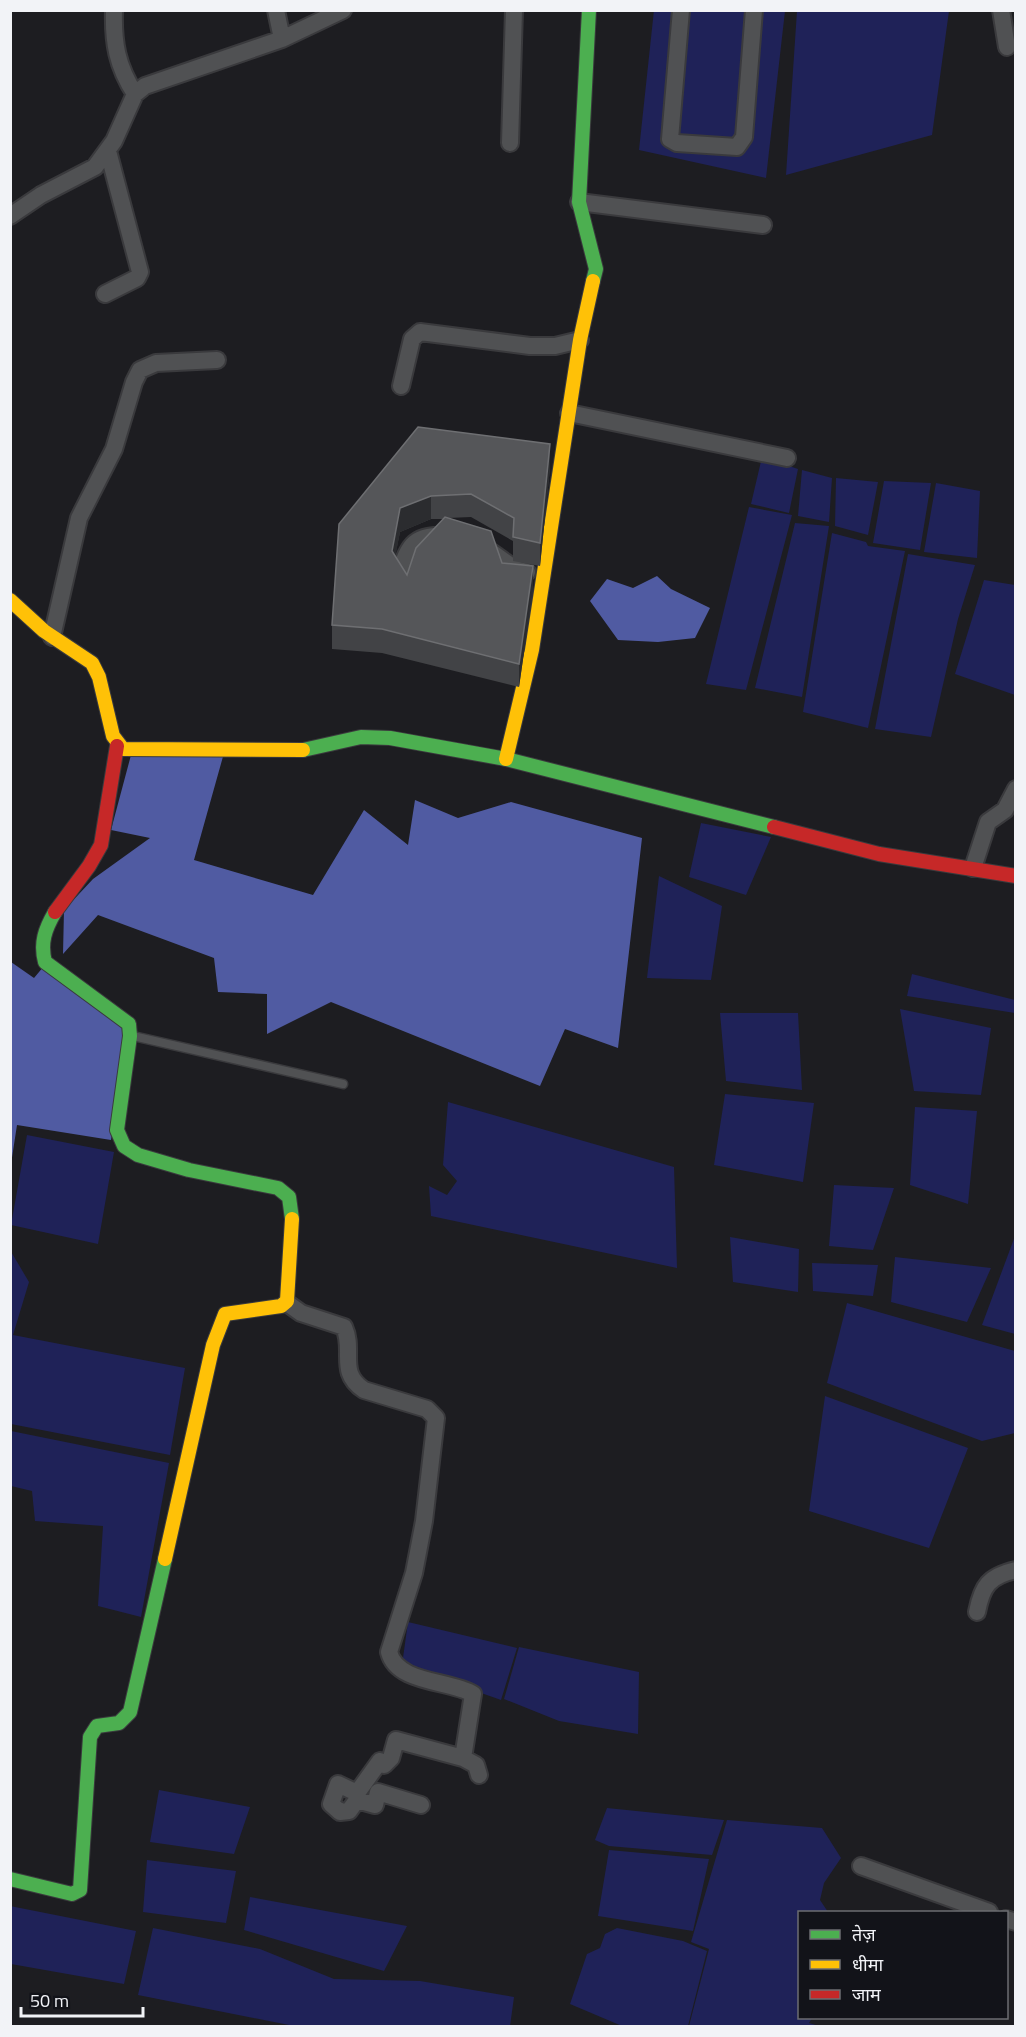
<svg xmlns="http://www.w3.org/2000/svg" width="1026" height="2037" viewBox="0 0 1026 2037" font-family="'Titillium Web','Noto Sans Devanagari',sans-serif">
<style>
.green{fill:#1f2258}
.water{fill:#505ba2}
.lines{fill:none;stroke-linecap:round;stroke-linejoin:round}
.lane-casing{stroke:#3a3a3d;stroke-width:11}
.street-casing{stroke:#3a3a3d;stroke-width:20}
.fast-casing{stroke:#3a3a3d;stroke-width:16}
.slow-casing{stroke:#3a3a3d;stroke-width:16}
.jam-casing{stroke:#3a3a3d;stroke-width:16}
.lane{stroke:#505153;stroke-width:8}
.street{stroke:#505153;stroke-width:16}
.fast{stroke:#4caf50;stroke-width:14}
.slow{stroke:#ffc107;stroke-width:14}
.jam{stroke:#c62828;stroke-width:14}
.wall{fill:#424346;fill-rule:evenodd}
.shaded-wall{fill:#2b2c2f}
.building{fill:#555659;stroke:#6e6f72;stroke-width:1.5}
</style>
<rect width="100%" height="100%" fill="#1d1d21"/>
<path class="green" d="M654,10L785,11L766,178L639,150Z
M797,11H949L932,135L786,175Z
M762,457L798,469L789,513L751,504Z
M802,470L832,478L829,522L798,516Z
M836,478L878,482L868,535L835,526Z
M884,481L931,483L920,550L873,543Z
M936,483L980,491L977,558L924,552Z
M749,507L792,515L746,690L706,684Z
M795,523L829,526L802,697L755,688Z
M832,533L866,542L868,546L905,551L868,728L803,712Z
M908,554L975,565L958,619L931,737L875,729Z
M984,580L1015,585V695L955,674Z
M701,823L771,837L746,895L689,877Z
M659,876L722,906L711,980L647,978Z
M912,974L1015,1000V1013L907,996Z
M900,1009L991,1028L981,1095L914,1091Z
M720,1013H798L802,1090L726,1081Z
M725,1094L814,1103L803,1182L714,1165Z
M448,1102L674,1167L677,1268L431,1216L429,1186L447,1195L457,1181L443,1165Z
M915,1107L977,1111L968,1204L910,1185Z
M27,1135L114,1152L98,1244L11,1225Z
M834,1185L894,1188L873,1250L829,1246Z
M1015,1236V1334L982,1325Z
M730,1237L799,1249L798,1292L733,1282Z
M10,1250L29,1282L13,1335L185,1368L170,1455L11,1424Z
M895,1257L991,1268L967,1322L891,1302Z
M812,1263L878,1265L873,1296L813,1291Z
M847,1303L1015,1351V1433L982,1441L827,1383Z
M825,1396L968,1448L929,1548L809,1511Z
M11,1431L169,1463L141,1617L98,1606L103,1526L35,1521L32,1491L11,1486Z
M408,1622L517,1648L501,1700L402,1665Z
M519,1647L639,1672L638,1734L559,1721L504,1699Z
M159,1790L250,1807L234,1854L150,1842Z
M607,1808L724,1820L712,1855L609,1846L595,1840Z
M727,1820L822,1828L841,1858L824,1883L820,1900L828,1912H800V2018H812L809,2023L819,2026H689L709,1949L691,1942Z
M609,1850L709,1859L693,1931L598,1916Z
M147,1860L236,1871L226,1923L143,1912Z
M250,1897L407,1926L384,1971L244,1930Z
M10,1906L136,1931L124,1984L11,1964Z
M153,1928L260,1949L334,1979L420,1981L514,1997L510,2026H294L138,1995Z
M617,1928L683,1941L707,1951L688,2026H622L570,2004L587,1954L600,1948L605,1934Z"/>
<path class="water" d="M657,576L671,589L710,608L695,638L658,642L618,640L590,601L607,579L633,588Z
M224,753L194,860L313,895L364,810L408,845L415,800L458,818L511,802L642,838L618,1048L565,1029L540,1086L331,1002L267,1034V994L218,992L214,958L98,915L63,954L64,910L93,879L150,838L111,830L131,755Z
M11,962L34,978L44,966L128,1025L111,1140L17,1125L11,1164Z"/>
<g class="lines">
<defs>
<path id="lane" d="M133,1036L343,1084"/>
<path id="street" d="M114,10C113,43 117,66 135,94
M276,10L282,39
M681,10L670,139L677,143L737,147L744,137L754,10
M1001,10L1007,47
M510,143L514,10
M579,202L763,225
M10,216L41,195L95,167L114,141L135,94L145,86L282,39L343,10
M105,294L137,278L140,272L108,151
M401,386L412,339L420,332L530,346H555L580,340
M569,413L787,458
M483,546L515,569L527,572
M399,575C409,543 414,534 450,536
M52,637L79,518L114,449L134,382L140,370L156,363L217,360
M973,868L988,822L1005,810L1016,789
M287,1303L301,1313L344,1327C355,1351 337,1372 364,1390L427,1409L436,1418L424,1521L414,1573L389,1652C397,1684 450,1680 473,1694L463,1758
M977,1612C982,1586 989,1576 1016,1570
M421,1805L378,1792L375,1805L357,1800L349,1811L340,1812L331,1804L338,1784L357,1793L380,1761L384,1765L391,1758L396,1740L463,1758L476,1765L479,1775
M861,1866L989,1912
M1006,1919L1016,1922"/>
<path id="fast" d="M589,10L579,202L596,269L593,281
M303,750L361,737L390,738L506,759L774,827
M55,912C45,929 40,943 45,962L129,1024L130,1036L117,1130L124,1146L138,1155L189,1170L278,1188L289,1197L292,1219
M10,1879L72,1894L80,1890L90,1737L97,1726L119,1723L130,1712L165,1559"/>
<path id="slow" d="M10,600L44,631L92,663L99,677L113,736L123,749L303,750
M506,759L532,650L580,340L593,281
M165,1559L213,1345L225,1314L281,1306L287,1301L292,1219"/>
<path id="jam" d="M774,827L879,854L1016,876
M55,912L89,866L101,845L117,746"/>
</defs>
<use href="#lane" class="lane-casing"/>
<use href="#street" class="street-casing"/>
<use href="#fast" class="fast-casing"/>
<use href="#slow" class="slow-casing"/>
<use href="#jam" class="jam-casing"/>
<use href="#lane" class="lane"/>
<use href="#street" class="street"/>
<use href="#fast" class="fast"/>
<use href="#slow" class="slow"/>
<use href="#jam" class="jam"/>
</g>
<path class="wall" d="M418,427L550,468L540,566L513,561V541L471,517L448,518L502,563L533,590L519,687L382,653L332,649V625ZM431,519H444L407,575L395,556L400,532Z"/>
<path class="shaded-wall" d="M550,444V468L540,566V543Z
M431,496V519L400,532L392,574V551L400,508Z
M533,566V590L519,687V664Z"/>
<path class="building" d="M418,427L550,444L540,543L513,537L514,518L471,494L431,496L400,508L392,551L407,575L416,548L445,517L491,531L502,563L533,566L519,664L382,629L332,625L339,524Z"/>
<rect width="1026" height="2037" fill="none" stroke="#f2f3f7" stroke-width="24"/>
<rect x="798" y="1911" width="210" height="108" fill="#121319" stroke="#6c6d72" stroke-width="1.5"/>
<rect x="810" y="1930" width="30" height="9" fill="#4caf50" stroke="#6c6d72" stroke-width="1.5"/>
<text x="852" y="1941" font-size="18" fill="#f2f3f7">तेज़</text>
<rect x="810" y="1960" width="30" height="9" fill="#ffc107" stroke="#6c6d72" stroke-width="1.5"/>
<text x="852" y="1971" font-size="18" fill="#f2f3f7">धीमा</text>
<rect x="810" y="1990" width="30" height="9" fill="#c62828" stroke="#6c6d72" stroke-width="1.5"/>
<text x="852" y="2001" font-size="18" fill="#f2f3f7">जाम</text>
<path d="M21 2007v9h122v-9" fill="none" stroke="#f2f3f7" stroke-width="3"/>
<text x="30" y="2007" font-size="18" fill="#f2f3f7" stroke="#121319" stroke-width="4.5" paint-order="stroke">50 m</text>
</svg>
